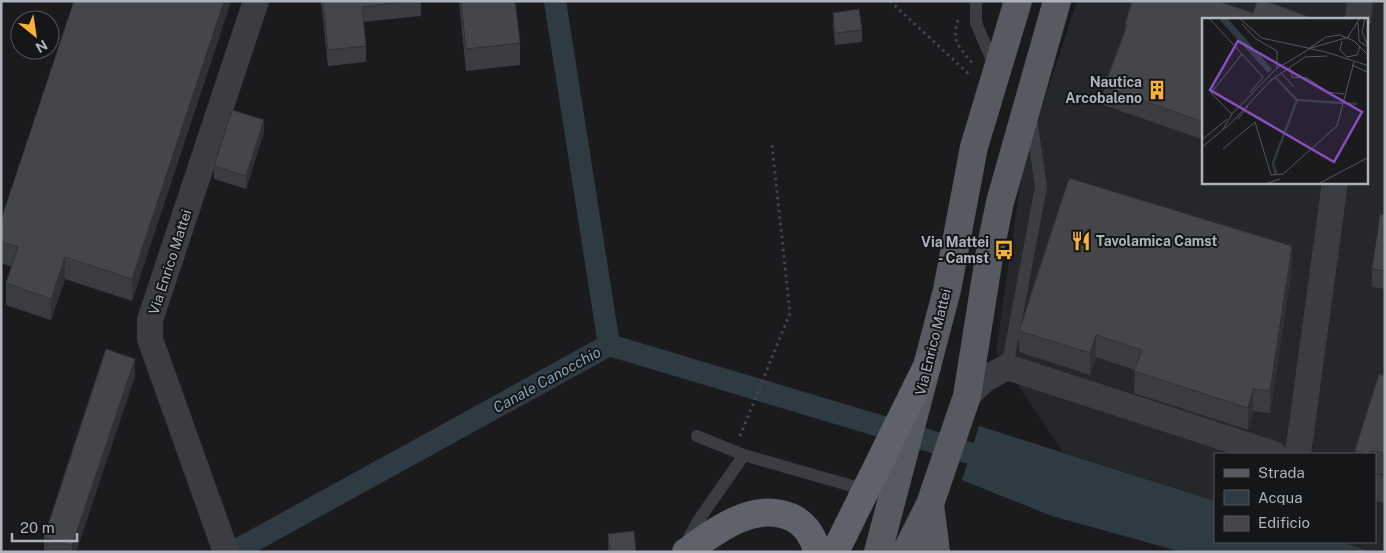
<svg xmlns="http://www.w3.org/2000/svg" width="1386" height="553" viewBox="0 0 1386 553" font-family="'Public Sans',sans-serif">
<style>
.built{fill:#26272a;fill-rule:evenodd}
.water{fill:#2f3b42}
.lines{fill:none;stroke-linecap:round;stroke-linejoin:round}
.canal{stroke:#2f3b42;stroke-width:22}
.path{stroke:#414449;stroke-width:3;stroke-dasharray:2.5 4;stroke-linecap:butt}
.service{stroke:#3b3d42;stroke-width:12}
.minor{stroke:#3b3d42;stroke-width:26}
.primary{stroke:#575a61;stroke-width:28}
.trunk{stroke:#5f626a;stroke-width:28}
.wall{fill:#3b3c40}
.shaded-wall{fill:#303134}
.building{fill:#45464a;stroke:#303134}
.labels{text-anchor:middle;stroke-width:4;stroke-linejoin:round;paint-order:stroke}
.poi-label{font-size:14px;font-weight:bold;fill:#adb2bd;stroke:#151618;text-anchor:end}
.street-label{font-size:14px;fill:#adb2bd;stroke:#151618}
.water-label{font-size:15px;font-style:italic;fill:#83a2b8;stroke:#151618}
.inset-river{fill:none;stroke:#2f3b42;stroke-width:2.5}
.inset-road{fill:none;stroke:#55575d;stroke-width:1}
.view{fill:#884ebe;fill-opacity:0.15;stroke:#884ebe;stroke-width:2.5}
.inset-edge{fill:none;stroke:#adb2bd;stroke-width:2.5}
</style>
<rect width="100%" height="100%" fill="#1b1b1d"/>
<path class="built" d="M1077,1H1385V552H1373L1341,542H1375V454H1215V501L1063,452L996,352L1023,165ZM1204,19H1367V182H1204Z"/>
<path class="water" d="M979,426L1215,501V542H1341L1372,552H1182L1052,516L962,480Z"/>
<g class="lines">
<path class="canal" d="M555,1L609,345
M233,552L609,345L970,453"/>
<path class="path" d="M890,1L971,76
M958,20C950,42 962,50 974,65
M740,436L790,313L772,145"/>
<path class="service" d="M976,1V23L995,67
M1007,367L1041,187L1031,118
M697,436L744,455L866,490
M685,545L698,521L744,455"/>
<path class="minor" d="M1358,19L1360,1
M967,396L985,379L1007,367L1274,454
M1298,454L1335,182
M1375,487L1385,490
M226,552L150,339V320L256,1"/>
<path class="primary" d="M930,504L936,552
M878,552L947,290L974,147L1018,1
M906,552L930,504L967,396L990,251L1000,202L1057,1"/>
<path class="trunk" d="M686,552C717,530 754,500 793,518C806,525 814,538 817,552
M835,552L927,366"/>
</g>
<path class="wall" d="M74,1H231L132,301L65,279L51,320L6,305V283L12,267L1,263V220Z
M321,1H421V16L363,22L366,46V62L328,66Z
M459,1H515L520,43V65L466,71Z
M833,13L862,30V42L835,45L833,25Z
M1253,13L1312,18L1204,19V140L1104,105V87L1125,32V24Z
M264,132L246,189L214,179V166Z
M1385,215V289L1372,287V269Z
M1292,268L1270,413L1253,411L1248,430L1134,393L1135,370L1096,357L1090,375L1019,352V331Z
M135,376L76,552H44V537Z
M1385,376V475L1375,473V454H1355V450Z
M608,534L636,552H608Z"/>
<path class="shaded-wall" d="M224,1H231L132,301V279Z
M264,120V132L246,189V176Z
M1292,246V268L1270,413V391Z
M65,257V279L51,320V299Z
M1096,335V357L1090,375V353Z
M135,359V376L76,552H72V546Z
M1253,389V411L1248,430V408Z
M1372,451V454H1366Z"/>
<path class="building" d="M74,1H224L132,279L65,257L51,299L6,283L18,247L1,242V220Z
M323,1H409L362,7L366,46L328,50Z
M461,1H515L520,43L466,49Z
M1132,1H1218L1253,13L1257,1H1266L1312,18V19H1204V122L1104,87L1127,25L1125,24Z
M859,9L862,30L835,33L833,13Z
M232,110L264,120L246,176L214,166Z
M1069,178L1292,246L1270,391L1253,389L1248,408L1134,371L1142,350L1096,335L1090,353L1019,331Z
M1380,214L1385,215V271L1372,269Z
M106,349L135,359L72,546L44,537Z
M1379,374L1385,376V453L1372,451L1366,454L1355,450Z
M634,531L636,552H610L608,534Z"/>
<defs>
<symbol id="building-bare" viewBox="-9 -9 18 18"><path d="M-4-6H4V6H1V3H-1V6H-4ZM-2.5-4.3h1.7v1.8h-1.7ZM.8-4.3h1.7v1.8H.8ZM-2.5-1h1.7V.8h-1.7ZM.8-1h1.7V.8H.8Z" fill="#f9b137" stroke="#151618" stroke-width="2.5" paint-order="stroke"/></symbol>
<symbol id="restaurant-bare" viewBox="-9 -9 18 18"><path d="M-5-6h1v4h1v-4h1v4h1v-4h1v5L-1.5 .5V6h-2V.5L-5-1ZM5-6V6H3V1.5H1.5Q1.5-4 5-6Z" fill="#f9b137" stroke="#151618" stroke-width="2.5" paint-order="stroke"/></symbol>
<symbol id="bus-bare" viewBox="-9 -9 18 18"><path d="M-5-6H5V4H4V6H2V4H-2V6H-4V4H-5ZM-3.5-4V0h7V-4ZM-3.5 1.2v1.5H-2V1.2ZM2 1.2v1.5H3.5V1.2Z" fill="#f9b137" stroke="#151618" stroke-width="2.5" paint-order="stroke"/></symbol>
</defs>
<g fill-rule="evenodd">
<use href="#building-bare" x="1143" y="76" width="28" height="28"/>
<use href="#restaurant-bare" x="1067" y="227" width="28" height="28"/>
<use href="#bus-bare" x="990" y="236" width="28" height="28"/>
</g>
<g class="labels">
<g class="poi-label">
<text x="1142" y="87">Nautica<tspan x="1142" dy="16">Arcobaleno</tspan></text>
<text x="1096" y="246" text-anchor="start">Tavolamica Camst</text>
<text x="989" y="247">Via Mattei<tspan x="989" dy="16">- Camst</tspan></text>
</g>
<g class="street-label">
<text transform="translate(170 262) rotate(-72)" y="5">Via Enrico Mattei</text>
<text transform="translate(933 342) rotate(-76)" y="5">Via Enrico Mattei</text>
</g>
<g class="water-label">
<text transform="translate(547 380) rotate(-29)" y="5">Canale Canocchio</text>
</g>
</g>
<g transform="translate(1202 18)">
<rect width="166" height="166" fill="#1b1b1d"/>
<path d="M16,0H25L70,51L66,55Z" fill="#2f3b42"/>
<path class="inset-river" d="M74,60L95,82L155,86M74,156L71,145L95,82"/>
<path class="inset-road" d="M7,0L61,59M37,0L60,20L124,34L167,48M163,0L160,14L167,31M156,5L157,23L167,30M40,6L54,21L75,33V50M146,19L158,0M140,23L138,32L145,39L155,37L158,28M106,31L124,19L138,17L152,23L167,38M150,47L167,55M88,50L90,59L105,60L126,74L142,76M79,55L92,69M68,63L103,39L125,38M48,75L61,59M30,96L9,75L40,36M36,101L46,88M21,111L30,96L74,51L109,30L147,19M0,122L25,101M0,129L29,105L70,61M21,131L53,104L69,157L81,156L135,108L152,44M63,166L78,161M116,166L167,139"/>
<path class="view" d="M36,23L160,94L132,144L8,72Z"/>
<rect width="166" height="166" class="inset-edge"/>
</g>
<rect width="1386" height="553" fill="none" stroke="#adb2bd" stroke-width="5"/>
<rect x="1214" y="453" width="162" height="90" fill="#151618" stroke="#52545a"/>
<rect x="1224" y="469" width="25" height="8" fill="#575a61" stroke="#52545a"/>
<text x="1258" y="478" font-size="15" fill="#adb2bd">Strada</text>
<rect x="1224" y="490" width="25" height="15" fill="#2f3b42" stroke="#52545a"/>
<text x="1258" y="503" font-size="15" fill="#adb2bd">Acqua</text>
<rect x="1224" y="516" width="25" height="15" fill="#45464a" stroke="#52545a"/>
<text x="1258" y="528" font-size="15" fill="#adb2bd">Edificio</text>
<g transform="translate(35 35) rotate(150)"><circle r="24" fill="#151618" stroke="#52545a"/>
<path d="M0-4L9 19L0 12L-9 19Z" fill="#f9b137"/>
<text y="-8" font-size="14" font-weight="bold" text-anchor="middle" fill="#adb2bd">N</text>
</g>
<path d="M12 533v8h65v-8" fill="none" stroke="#adb2bd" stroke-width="2.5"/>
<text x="20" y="533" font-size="15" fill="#adb2bd" stroke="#151618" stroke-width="4" paint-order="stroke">20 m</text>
</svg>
